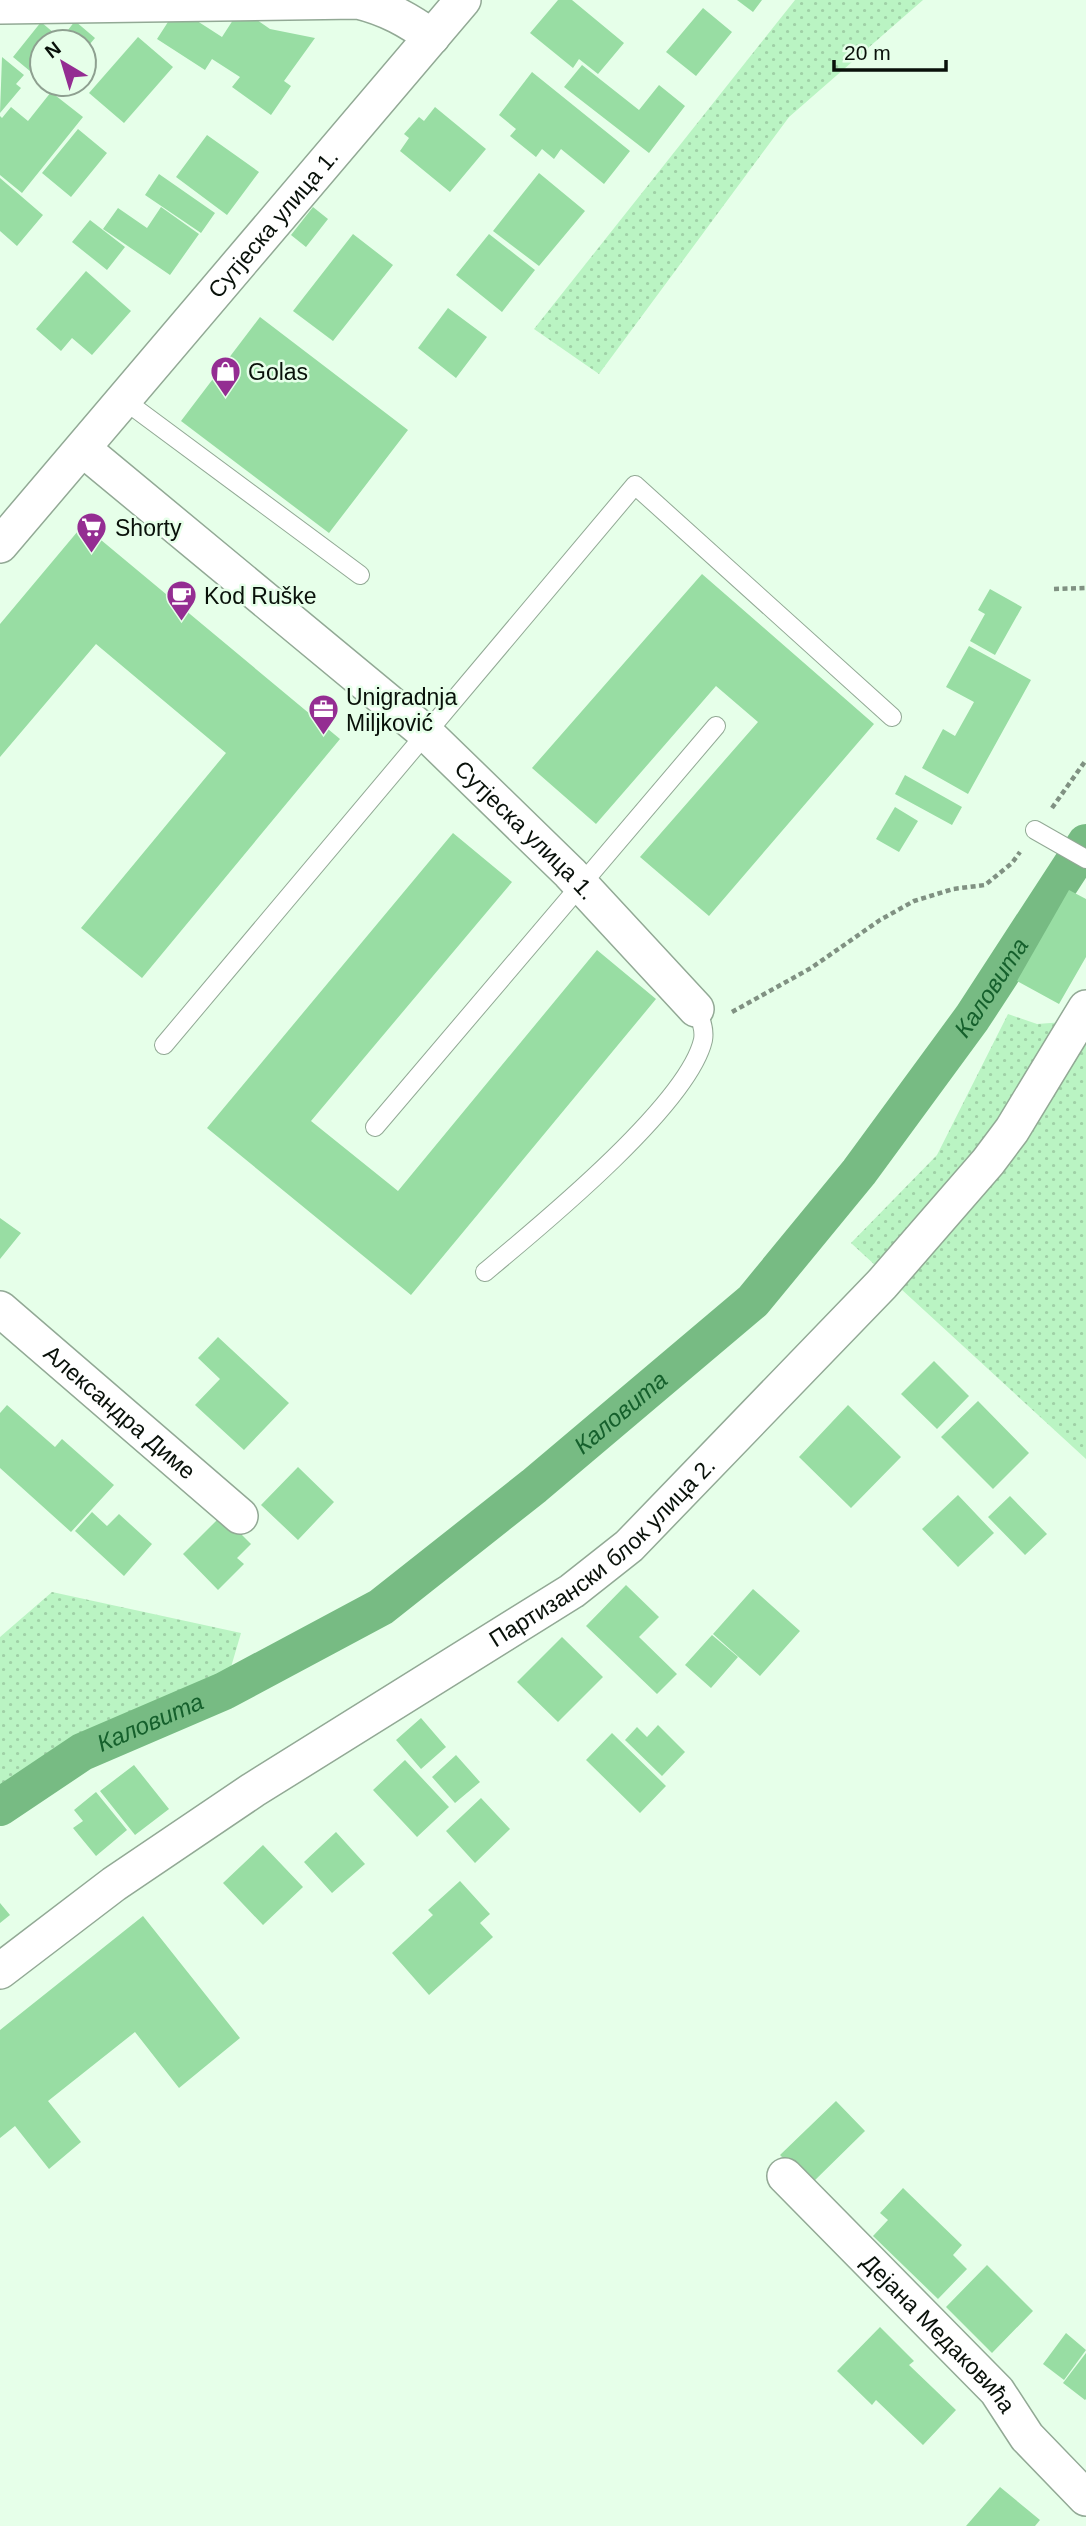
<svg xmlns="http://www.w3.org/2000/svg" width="1086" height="2526" viewBox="0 0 1086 2526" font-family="Helvetica,sans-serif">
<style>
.grass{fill:url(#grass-dots)}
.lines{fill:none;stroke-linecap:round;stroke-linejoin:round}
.canal{stroke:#77bb83;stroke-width:38}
.building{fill:#98dda3}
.lane-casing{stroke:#92a995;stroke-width:20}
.street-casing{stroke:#92a995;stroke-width:38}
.path{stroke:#809182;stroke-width:4.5;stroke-dasharray:5 3.5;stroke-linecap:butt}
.lane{stroke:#fff;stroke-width:18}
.street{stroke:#fff;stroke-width:35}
.labels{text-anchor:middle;stroke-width:5;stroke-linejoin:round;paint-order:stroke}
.street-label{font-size:23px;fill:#09110a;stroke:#e6ffe9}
.poi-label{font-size:23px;fill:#09110a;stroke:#e6ffe9;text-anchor:start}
.water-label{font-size:24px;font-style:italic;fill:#15602c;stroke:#e6ffe9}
</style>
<defs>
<pattern id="grass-dots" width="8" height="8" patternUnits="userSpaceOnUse" patternTransform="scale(1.75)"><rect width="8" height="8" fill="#baf4c3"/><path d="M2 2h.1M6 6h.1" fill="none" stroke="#9fd0a6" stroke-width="1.8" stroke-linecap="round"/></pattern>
</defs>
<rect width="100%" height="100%" fill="#e6ffe9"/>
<path class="grass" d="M795,0H923L789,117L599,374L534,329Z
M1086,1008V1459L851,1243L937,1155L1008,1014L1037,1024L1078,1021Z
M52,1592L241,1633L224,1691L82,1752L0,1807V1637Z"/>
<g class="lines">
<path class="canal" id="s1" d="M0,1807L82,1752L224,1691L381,1607L534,1486L753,1301L859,1172L972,1018L1086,843"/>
</g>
<path class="building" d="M558,0H572L624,43L598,74L579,59L573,68L530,33Z
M737,0H762L753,12Z
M177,8L222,37L233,20H257L270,29L315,38L284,81L291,86L271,115L232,87L240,77L212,59L205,70L157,39Z
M703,8L732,32L696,76L666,52Z
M75,21L95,38L84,51V42H42V81L13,57L41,22L61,39Z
M138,37L173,67L124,123L89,93Z
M2,57L24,75L16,84L21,88L0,113Z
M582,65L639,110L659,85L685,106L649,153L564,87Z
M532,72L630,151L604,184L561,149L554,159L542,149L536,157L510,136L516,129L499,115Z
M51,92L83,117L22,193L0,175V116L2,118L11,107L28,121Z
M435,107L486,149L450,192L400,151L409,138L404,134L419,117L424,121Z
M78,129L107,153L71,197L42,173Z
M207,135L259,172L227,215L176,177Z
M539,173L585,211L539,266L493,231Z
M159,174L215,213L201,233L145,195Z
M0,178L43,215L17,246L0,231Z
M161,207L199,234L170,275L103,229L118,208L147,228Z
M313,207L328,219L306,247L291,235Z
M90,220L125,247L107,270L72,242Z
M353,234L393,265L333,341L293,311Z
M489,234L535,270L502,312L456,275Z
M86,271L131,311L92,355L72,338L61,351L36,329Z
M448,308L487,337L456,378L418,348Z
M260,317L408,430L329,533L181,421Z
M83,525L340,739L142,978L81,928L226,753L96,644L0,757V624Z
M702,574L874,724L709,916L640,857L758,722L716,686L596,824L532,768Z
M990,589L1022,607L995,655L970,641L985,614L978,610Z
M969,646L1031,680L968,794L922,768L943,729L955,736L974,702L946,687Z
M905,775L962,807L952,825L895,794Z
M895,807L918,821L899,852L876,839Z
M453,833L512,882L311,1121L398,1191L597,950L656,999L411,1295L207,1128Z
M1069,890L1086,899V957L1059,1004L1017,981Z
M0,1218L21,1233L0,1259Z
M218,1337L289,1403L244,1450L195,1405L220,1379L198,1358Z
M934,1361L969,1396L937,1429L901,1394Z
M978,1401L1029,1453L993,1489L941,1437Z
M7,1405L55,1447L62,1439L114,1485L71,1532L0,1468V1413Z
M848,1405L901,1457L851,1508L799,1457Z
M298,1467L334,1502L298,1540L261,1505Z
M958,1495L994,1533L958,1567L922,1529Z
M1010,1496L1047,1534L1025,1555L988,1517Z
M92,1512L107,1526L119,1514L152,1544L124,1576L75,1531Z
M222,1515L251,1544L237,1558L244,1564L218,1590L183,1554Z
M626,1585L659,1617L639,1637L677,1674L657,1694L586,1626Z
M753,1589L800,1631L760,1676L713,1634Z
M712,1635L738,1657L711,1688L685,1665Z
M562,1637L603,1677L558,1722L517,1682Z
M421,1718L446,1747L421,1769L396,1740Z
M658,1725L685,1752L662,1776L625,1740L637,1727L647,1737Z
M612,1733L666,1786L640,1813L586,1760Z
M456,1755L480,1782L455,1803L432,1777Z
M405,1760L449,1807L417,1837L373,1790Z
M134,1765L169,1809L135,1835L100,1791Z
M96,1792L127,1830L96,1856L73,1828L83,1821L74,1810Z
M481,1798L510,1829L475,1863L446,1831Z
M336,1832L365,1864L332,1893L304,1862Z
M263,1845L303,1887L263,1925L223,1883Z
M460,1881L490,1914L480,1923L493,1937L429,1995L392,1953L433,1915L428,1910Z
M0,1903L10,1915L0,1923Z
M143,1916L240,2038L179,2088L135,2032L48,2101L81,2142L49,2169L15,2126L0,2138V2030Z
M836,2101L865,2131L810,2185L780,2155Z
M903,2188L962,2245L953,2255L967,2269L938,2299L873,2236L888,2220L880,2213Z
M987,2265L1033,2311L992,2353L946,2307Z
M880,2327L914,2361L909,2365L956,2410L923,2445L876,2400L872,2405L837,2371Z
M1066,2333L1086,2350L1064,2380L1043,2364Z
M1086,2353V2399L1085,2400L1063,2383Z
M1000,2487L1040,2520L1035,2526H966Z"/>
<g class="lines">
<defs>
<path id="lane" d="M124,400L360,575
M1035,830L1086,859
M164,1045L635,485L892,717
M375,1127L716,726
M485,1272C539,1227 688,1105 703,1040C705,1029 701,1019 696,1009"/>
<g id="street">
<path d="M0,6L358,1C387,8 408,20 432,37"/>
<path id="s2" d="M83,449L427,734L570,873L696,1009"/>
<path id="s3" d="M0,545L463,0"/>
<path id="s4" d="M0,1309L240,1516"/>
<path id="s5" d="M0,1971L114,1884L253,1790L572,1591L629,1546L882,1284L988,1162L1012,1130L1086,1008"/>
<path id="s6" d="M785,2176L997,2391L1027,2437L1086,2498"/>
</g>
</defs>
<use href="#lane" class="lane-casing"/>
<use href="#street" class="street-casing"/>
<path class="path" d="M1054,589L1086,588
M1052,808L1086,760
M732,1012L811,968L880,920L914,901L953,889L985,885L1012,863L1020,852"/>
<use href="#lane" class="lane"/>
<use href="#street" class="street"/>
</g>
<defs>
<symbol id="shop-pin" viewBox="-11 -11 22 30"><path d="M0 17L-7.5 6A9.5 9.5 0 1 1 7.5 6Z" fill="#942d92" stroke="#e6ffe9"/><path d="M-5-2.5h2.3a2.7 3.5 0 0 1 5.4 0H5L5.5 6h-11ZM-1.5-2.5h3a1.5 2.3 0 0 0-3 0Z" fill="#fff"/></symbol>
<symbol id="supermarket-pin" viewBox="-11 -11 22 30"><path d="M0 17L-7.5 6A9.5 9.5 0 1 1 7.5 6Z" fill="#942d92" stroke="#e6ffe9"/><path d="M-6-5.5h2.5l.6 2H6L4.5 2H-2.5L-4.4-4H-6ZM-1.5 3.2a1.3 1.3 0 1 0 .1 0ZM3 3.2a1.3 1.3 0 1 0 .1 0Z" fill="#fff"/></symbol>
<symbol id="cafe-pin" viewBox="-11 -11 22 30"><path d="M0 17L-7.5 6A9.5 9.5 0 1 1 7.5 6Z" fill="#942d92" stroke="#e6ffe9"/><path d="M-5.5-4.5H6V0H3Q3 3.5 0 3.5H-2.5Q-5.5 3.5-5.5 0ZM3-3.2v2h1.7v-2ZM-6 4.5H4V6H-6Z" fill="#fff"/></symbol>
<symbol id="office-pin" viewBox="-11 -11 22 30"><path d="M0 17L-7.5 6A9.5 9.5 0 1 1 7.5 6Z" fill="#942d92" stroke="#e6ffe9"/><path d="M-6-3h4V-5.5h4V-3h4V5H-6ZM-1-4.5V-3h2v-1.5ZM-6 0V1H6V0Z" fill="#fff"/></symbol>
</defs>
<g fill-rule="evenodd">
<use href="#shop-pin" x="208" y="354" width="35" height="47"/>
<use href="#supermarket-pin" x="74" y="510" width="35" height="47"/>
<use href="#cafe-pin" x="164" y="578" width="35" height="47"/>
<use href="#office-pin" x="306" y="692" width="35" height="47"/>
</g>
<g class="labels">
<g class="street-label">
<text dy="8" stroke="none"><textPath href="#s3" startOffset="422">Сутјеска улица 1.</textPath></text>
<text dy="8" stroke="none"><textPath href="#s2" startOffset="584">Сутјеска улица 1.</textPath></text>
<text dy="8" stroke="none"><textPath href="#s4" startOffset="158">Александра Диме</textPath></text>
<text dy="8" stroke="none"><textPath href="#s5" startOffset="735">Партизански блок улица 2.</textPath></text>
<text dy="8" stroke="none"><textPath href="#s6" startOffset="220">Дејана Медаковића</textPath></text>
</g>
<g class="poi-label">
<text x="248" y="380">Golas</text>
<text x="115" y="536">Shorty</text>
<text x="204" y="604">Kod Ruške</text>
<text x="346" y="705">Unigradnja<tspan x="346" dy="26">Miljković</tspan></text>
</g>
<g class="water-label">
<text dy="8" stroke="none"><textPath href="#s1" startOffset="1307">Каловита</textPath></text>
<text dy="8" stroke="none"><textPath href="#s1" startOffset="740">Каловита</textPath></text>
<text dy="8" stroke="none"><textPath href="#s1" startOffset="173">Каловита</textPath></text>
</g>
</g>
<g transform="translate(63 63) rotate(322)"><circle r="33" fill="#e6ffe9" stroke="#8ea090" stroke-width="2"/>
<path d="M0-5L12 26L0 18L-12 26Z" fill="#942d92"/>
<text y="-10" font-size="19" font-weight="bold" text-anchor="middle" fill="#09110a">N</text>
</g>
<path d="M834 60v10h112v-10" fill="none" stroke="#09110a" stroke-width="3.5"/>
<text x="844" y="60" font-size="21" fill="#09110a" stroke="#e6ffe9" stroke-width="5" paint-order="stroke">20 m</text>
</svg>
